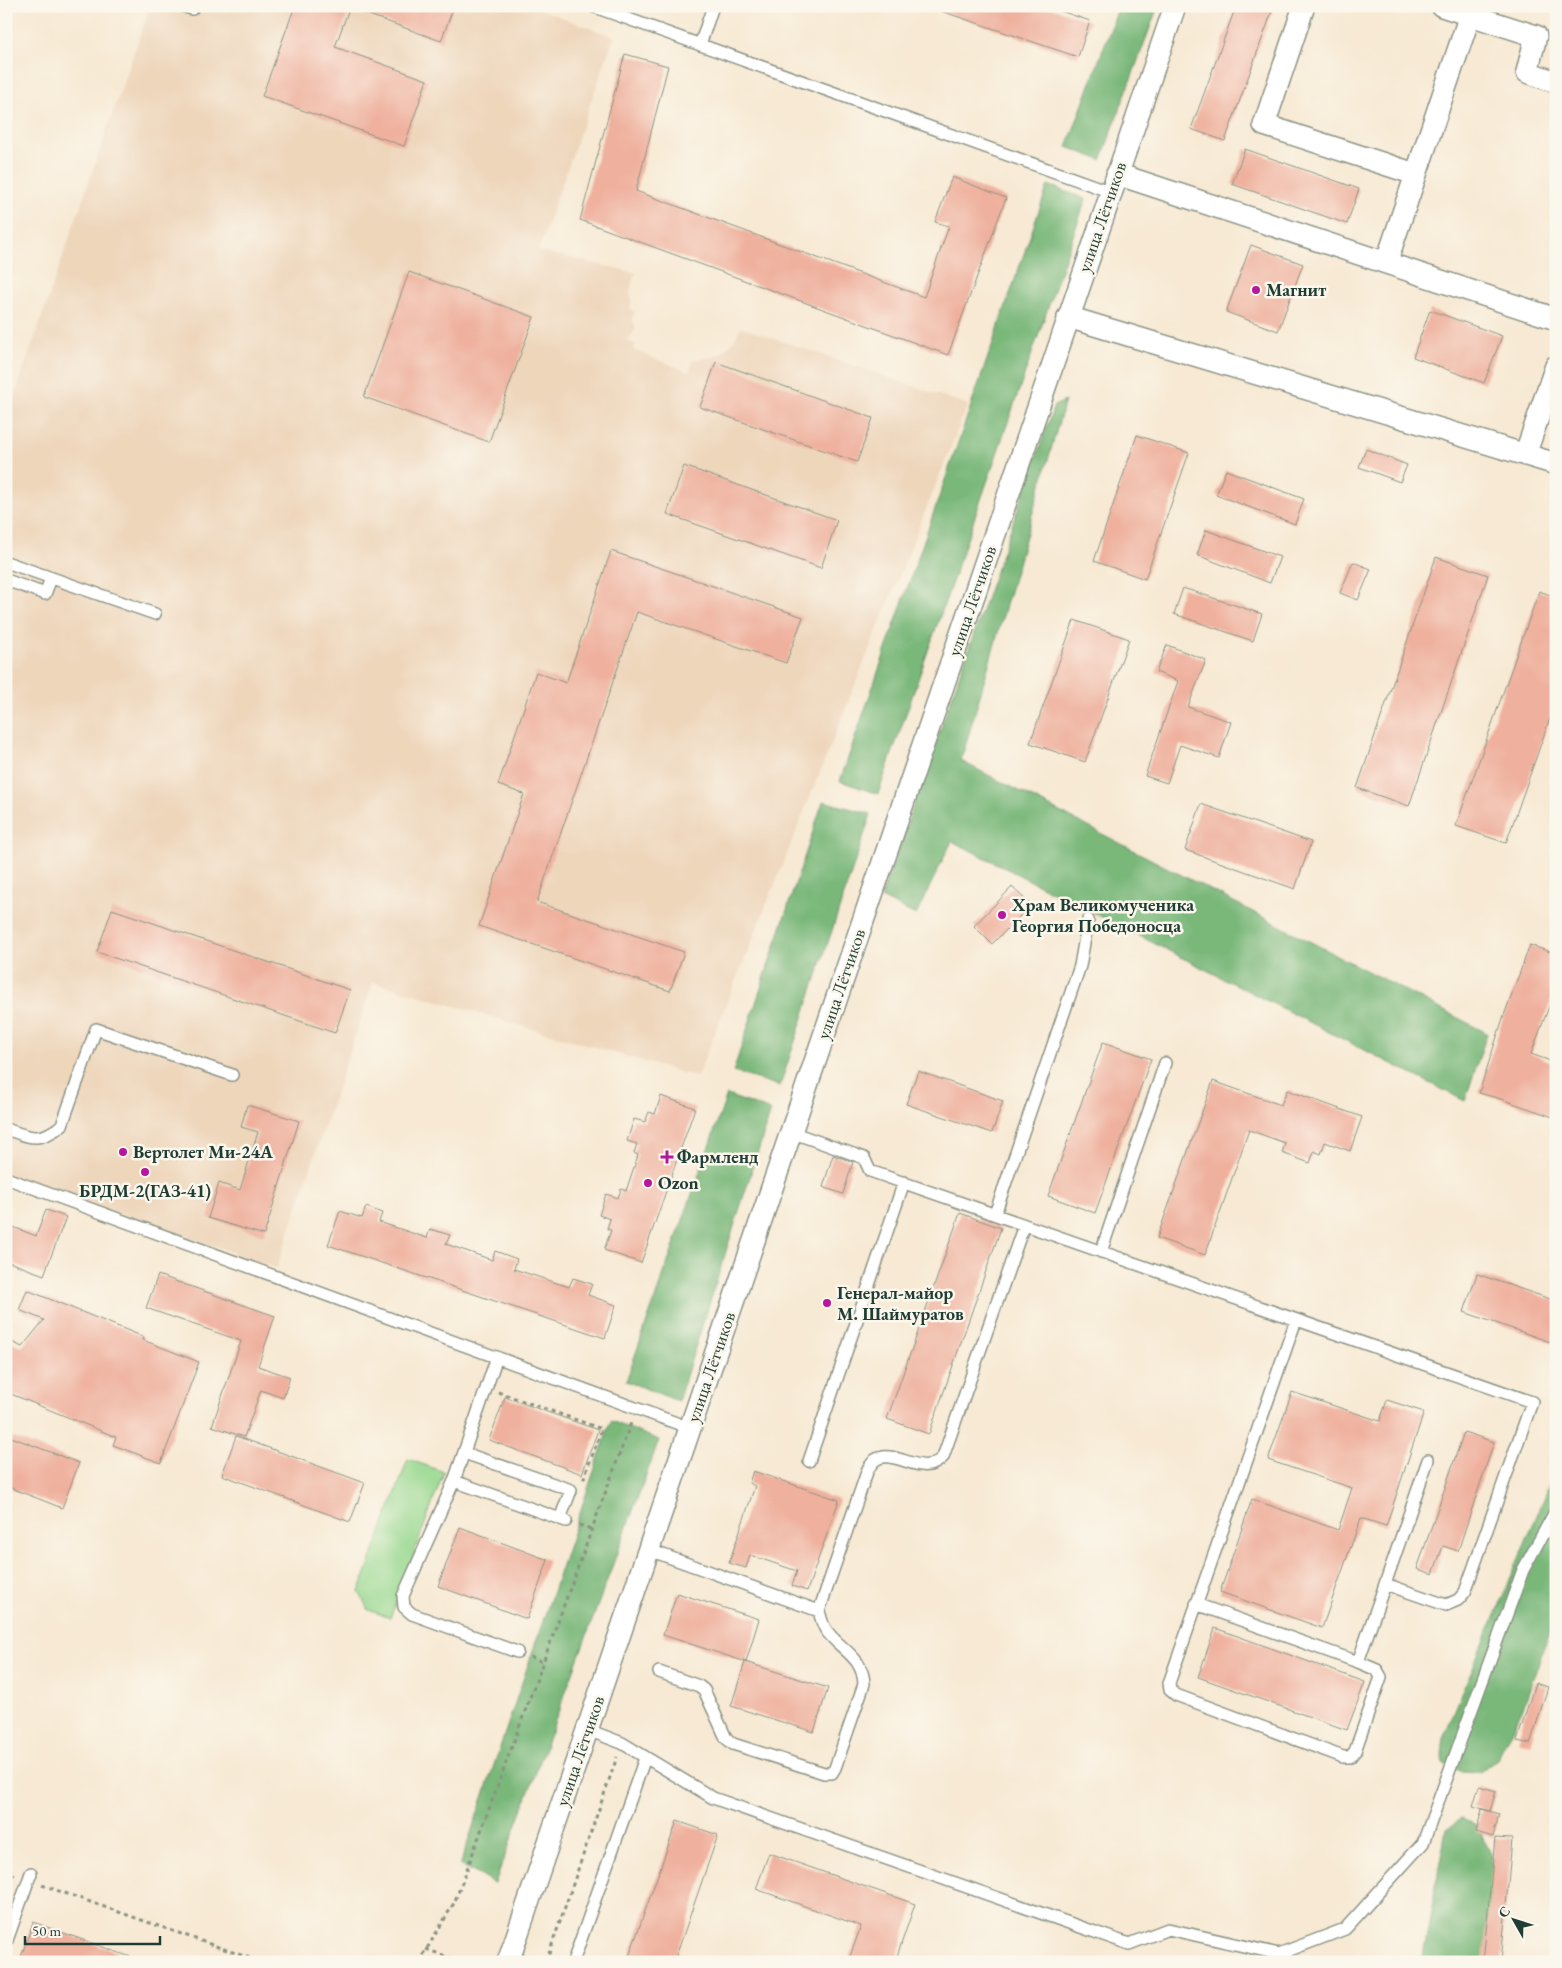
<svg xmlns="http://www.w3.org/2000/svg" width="1562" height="1968" viewBox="0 0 1562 1968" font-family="'EB Garamond',serif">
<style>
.built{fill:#eed6bb}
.green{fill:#98d88f;stroke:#5c8a62}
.forest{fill:#7ab87a;stroke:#4c7a57}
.building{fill:#efb19e}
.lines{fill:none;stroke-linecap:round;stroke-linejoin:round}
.service-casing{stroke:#8b9384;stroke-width:14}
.minor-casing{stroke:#8b9384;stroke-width:24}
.path{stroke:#8b9384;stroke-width:3;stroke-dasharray:4 4;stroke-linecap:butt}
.service{stroke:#fff;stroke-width:11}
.minor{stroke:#fff;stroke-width:21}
.poi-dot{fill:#b5179e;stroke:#fbf7ec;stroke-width:2}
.labels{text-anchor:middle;stroke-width:5;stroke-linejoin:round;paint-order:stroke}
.street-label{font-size:18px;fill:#1f3d34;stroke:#fbf7ec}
.poi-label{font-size:18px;font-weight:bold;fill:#1f3d34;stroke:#fbf7ec;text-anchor:start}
</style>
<rect width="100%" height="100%" fill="#fbf7ec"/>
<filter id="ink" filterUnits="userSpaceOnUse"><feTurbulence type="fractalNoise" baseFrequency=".02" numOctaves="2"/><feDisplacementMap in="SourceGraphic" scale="10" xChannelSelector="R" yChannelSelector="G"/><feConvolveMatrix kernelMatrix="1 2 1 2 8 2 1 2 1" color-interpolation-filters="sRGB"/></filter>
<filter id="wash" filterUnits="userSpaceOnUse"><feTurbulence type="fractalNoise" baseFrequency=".0096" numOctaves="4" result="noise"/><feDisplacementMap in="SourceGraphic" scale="20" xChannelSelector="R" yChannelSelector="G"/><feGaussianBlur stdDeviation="1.12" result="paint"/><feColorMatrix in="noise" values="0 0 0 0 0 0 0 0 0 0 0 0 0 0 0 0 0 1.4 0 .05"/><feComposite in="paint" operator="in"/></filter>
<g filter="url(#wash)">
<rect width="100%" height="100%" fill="#f7e9d3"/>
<path class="built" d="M150,6H532L614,37L538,251L637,273L633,278L630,291L632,300L630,308L635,313L632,318L636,329L627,341L635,344L633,350L689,372L694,359L713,357L721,353L732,343L741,327L968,405L697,1077L373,982L277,1268L6,1175V420Z"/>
<path class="green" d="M408,1459L444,1472L390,1618L369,1610L359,1592Z"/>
<path class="forest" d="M1119,6H1158L1101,160L1067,147Z
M1048,185L1086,199L878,794L840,781Z
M1065,401L961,761L1487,1033L1465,1101L952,841L916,915L881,898L1054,406Z
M823,801L871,814L780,1086L733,1072Z
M727,1095L771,1111L678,1401L626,1381Z
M611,1421L659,1440L495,1883L460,1865Z
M1556,1470V1613L1523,1708L1498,1757L1480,1772L1460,1771L1443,1763L1442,1755L1444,1736Z
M1461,1819L1477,1825L1491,1854L1494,1880L1489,1962H1422L1446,1829Z"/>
<g id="blocks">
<path class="building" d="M295,6H350L335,47L427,80L404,146L262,96Z
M350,6H454L441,41L350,8Z
M935,6H1046L1090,21L1078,57L935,9Z
M1236,6H1274L1225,141L1191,129Z
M625,54L668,66L636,191L924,297L949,226L935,222L952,177L1006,198L948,355L580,220Z
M1245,149L1359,189L1347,224L1232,184Z
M1251,245L1303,264L1278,331L1226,312Z
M409,272L534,317L489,442L364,397Z
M1430,310L1502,336L1484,383L1413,357Z
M716,362L873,418L857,462L700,407Z
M1137,435L1189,453L1145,579L1094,561Z
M1366,449L1407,465L1400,482L1359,467Z
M684,466L837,520L821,568L667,514Z
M1226,470L1304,499L1295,524L1216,495Z
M1206,530L1280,557L1270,583L1197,555Z
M611,551L803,617L786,663L637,612L537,902L684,952L670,991L479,926L524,794L498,785L536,672L566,683Z
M1436,557L1488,575L1409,806L1357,788Z
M1353,562L1371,569L1358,600L1340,593Z
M1183,588L1262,614L1253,641L1174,614Z
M1539,591L1556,597V701L1506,843L1456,826Z
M1074,620L1129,639L1085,762L1030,743Z
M1167,645L1206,660L1188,707L1231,722L1219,758L1180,745L1167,783L1145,776L1178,681L1156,672Z
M1201,804L1311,842L1295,889L1185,850Z
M1012,887L1031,905L992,944L974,926Z
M112,909L350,990L335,1033L97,952Z
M1530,945L1556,954V988L1531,1054L1556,1063V1118L1501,1099L1479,1093L1503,1018Z
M1103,1042L1151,1059L1095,1213L1048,1196Z
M918,1071L1003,1101L992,1133L906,1104Z
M1213,1081L1281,1105L1287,1090L1362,1117L1350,1151L1325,1142L1321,1154L1314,1151L1310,1163L1282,1153L1285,1143L1249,1130L1205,1255L1157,1238Z
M661,1096L695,1108L641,1263L604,1250L611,1230L607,1229L610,1219L599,1215L606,1194L618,1198L621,1189L626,1191L638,1155L634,1153L637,1144L627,1141L634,1119L645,1122L649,1112L655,1114Z
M247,1105L299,1121L264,1235L208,1218L219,1183L240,1190L258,1132L241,1127Z
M833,1155L853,1162L843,1194L823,1187Z
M366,1207L382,1213L379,1222L427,1238L430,1229L450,1235L446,1244L492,1260L495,1251L517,1259L514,1269L569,1287L573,1278L592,1284L588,1295L616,1305L605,1338L328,1245L340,1211L362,1218Z
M46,1210L66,1217L44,1275L6,1261V1224L36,1236Z
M960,1213L1001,1228L929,1434L887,1419Z
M1477,1274L1556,1301V1344L1464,1312Z
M158,1275L275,1316L258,1366L290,1377L283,1398L261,1390L244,1437L212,1426L241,1341L146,1308Z
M27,1290L144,1337L143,1340L199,1362L161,1463L113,1445L116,1437L6,1392V1339L22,1347L44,1320L19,1310Z
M1292,1392L1380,1421L1387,1400L1424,1412L1386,1526L1361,1518L1322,1628L1220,1592L1252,1499L1338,1530L1352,1488L1268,1460Z
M505,1397L598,1430L582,1474L489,1440Z
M1464,1432L1494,1442L1458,1551L1443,1546L1433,1574L1417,1569Z
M6,1435L79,1463L62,1508L6,1486Z
M236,1436L365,1483L350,1522L222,1475Z
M753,1471L839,1500L807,1591L792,1586L797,1571L750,1555L746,1568L729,1563L755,1486L749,1483Z
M460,1527L548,1560L527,1619L438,1586Z
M677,1593L759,1619L746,1662L663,1635Z
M1215,1628L1365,1682L1347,1730L1198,1677Z
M745,1662L828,1688L814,1732L731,1706Z
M1535,1683L1548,1687L1530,1744L1517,1741Z
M1479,1786L1496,1791L1490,1811L1473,1806Z
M1482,1809L1499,1814L1493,1837L1476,1832Z
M677,1821L718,1835L674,1962H627Z
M1495,1838L1512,1839L1501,1962H1483Z
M769,1853L915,1904L895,1962H848L861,1926L756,1889Z
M33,1922L139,1960V1962H35L21,1957Z"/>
</g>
</g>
<g filter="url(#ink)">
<use href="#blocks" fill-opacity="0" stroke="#8b9384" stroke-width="1"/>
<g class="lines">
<defs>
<path id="service" d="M183,6L192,9
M592,6L1111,192
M700,45L713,6
M6,562L155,614
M6,580L45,594L51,578
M6,1129C32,1138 39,1143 62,1125L96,1029L232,1075
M791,1132L836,1148
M842,1150L864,1158L870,1171L1532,1402L1465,1592L1458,1600L1446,1605L1385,1584
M6,1178L690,1428
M995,1214L1080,966L1088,920
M1101,1252L1165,1063
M1296,1320L1169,1683L1170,1690L1176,1695L1343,1757H1350L1355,1751L1381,1677L1377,1670L1358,1662L1428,1460
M464,1453L571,1490L560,1519
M809,1461L904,1182
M454,1481L497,1357
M649,1550L819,1611L868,1469C870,1466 873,1462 875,1460C896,1447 922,1480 943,1457L1024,1225
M1196,1604L1358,1662
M517,1652L412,1614L404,1607L403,1596L454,1481L566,1521
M659,1672L699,1686L704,1690L726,1738L733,1744L824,1773H832L835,1768L864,1684C863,1656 840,1650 826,1630C822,1624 821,1618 819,1611
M588,1730L622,1743L713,1798L1129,1944L1168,1929L1279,1954L1345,1929L1423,1843L1523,1570L1556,1510
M6,1943L31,1873
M573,1962L645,1758"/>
<path id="minor" d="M1304,6L1264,125L1415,174
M1442,6L1536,36L1527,72L1556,82
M1117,174L1556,319
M1386,263L1470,15
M1068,317L1556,464
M1525,455L1556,366
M508,1962L1175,6"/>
</defs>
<use href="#service" class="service-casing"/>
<use href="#minor" class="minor-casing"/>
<path class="path" d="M498,1392L602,1429L582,1483
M579,1525L591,1529
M530,1657L543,1662
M6,1872L15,1875
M42,1885L261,1962
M426,1949L461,1962
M419,1962L454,1903L460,1888L632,1420
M546,1962L617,1757"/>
<use href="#service" class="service"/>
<use href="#minor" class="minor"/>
</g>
</g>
<g class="poi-dot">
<circle cx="1256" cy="290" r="5"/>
<circle cx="1002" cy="915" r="5"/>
<circle cx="123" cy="1152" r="5"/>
<path d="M664.5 1149.5h5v5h5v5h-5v5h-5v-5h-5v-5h5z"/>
<circle cx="145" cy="1172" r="5"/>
<circle cx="648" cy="1183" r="5"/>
<circle cx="827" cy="1303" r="5"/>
</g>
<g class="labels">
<g class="street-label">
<text transform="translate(1102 217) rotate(-71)" y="6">улица Лётчиков</text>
<text transform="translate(972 601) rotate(-71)" y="6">улица Лётчиков</text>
<text transform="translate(841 984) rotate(-71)" y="6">улица Лётчиков</text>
<text transform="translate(711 1367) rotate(-71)" y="6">улица Лётчиков</text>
<text transform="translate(580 1751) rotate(-71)" y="6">улица Лётчиков</text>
</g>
<g class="poi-label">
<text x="1266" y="296">Магнит</text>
<text x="1012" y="911">Храм Великомученика<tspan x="1012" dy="21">Георгия Победоносца</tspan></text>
<text x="133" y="1158">Вертолет Ми-24А</text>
<text x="677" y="1163">Фармленд</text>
<text x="658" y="1189">Ozon</text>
<text x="145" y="1197" text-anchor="middle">БРДМ-2(ГАЗ-41)</text>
<text x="837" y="1299">Генерал-майор<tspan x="837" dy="21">М. Шаймуратов</tspan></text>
</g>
</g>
<rect width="1562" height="1968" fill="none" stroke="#fbf7ec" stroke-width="25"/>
<g transform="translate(1514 1920) rotate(309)" stroke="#fbf7ec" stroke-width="4" paint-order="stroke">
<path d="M0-4L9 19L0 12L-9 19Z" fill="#1f3d34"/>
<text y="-8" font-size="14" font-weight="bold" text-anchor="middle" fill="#1f3d34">С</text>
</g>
<path d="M25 1936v8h135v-8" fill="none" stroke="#1f3d34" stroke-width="2.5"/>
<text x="32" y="1936" font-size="15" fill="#1f3d34" stroke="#fbf7ec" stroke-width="4" paint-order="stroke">50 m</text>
</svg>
